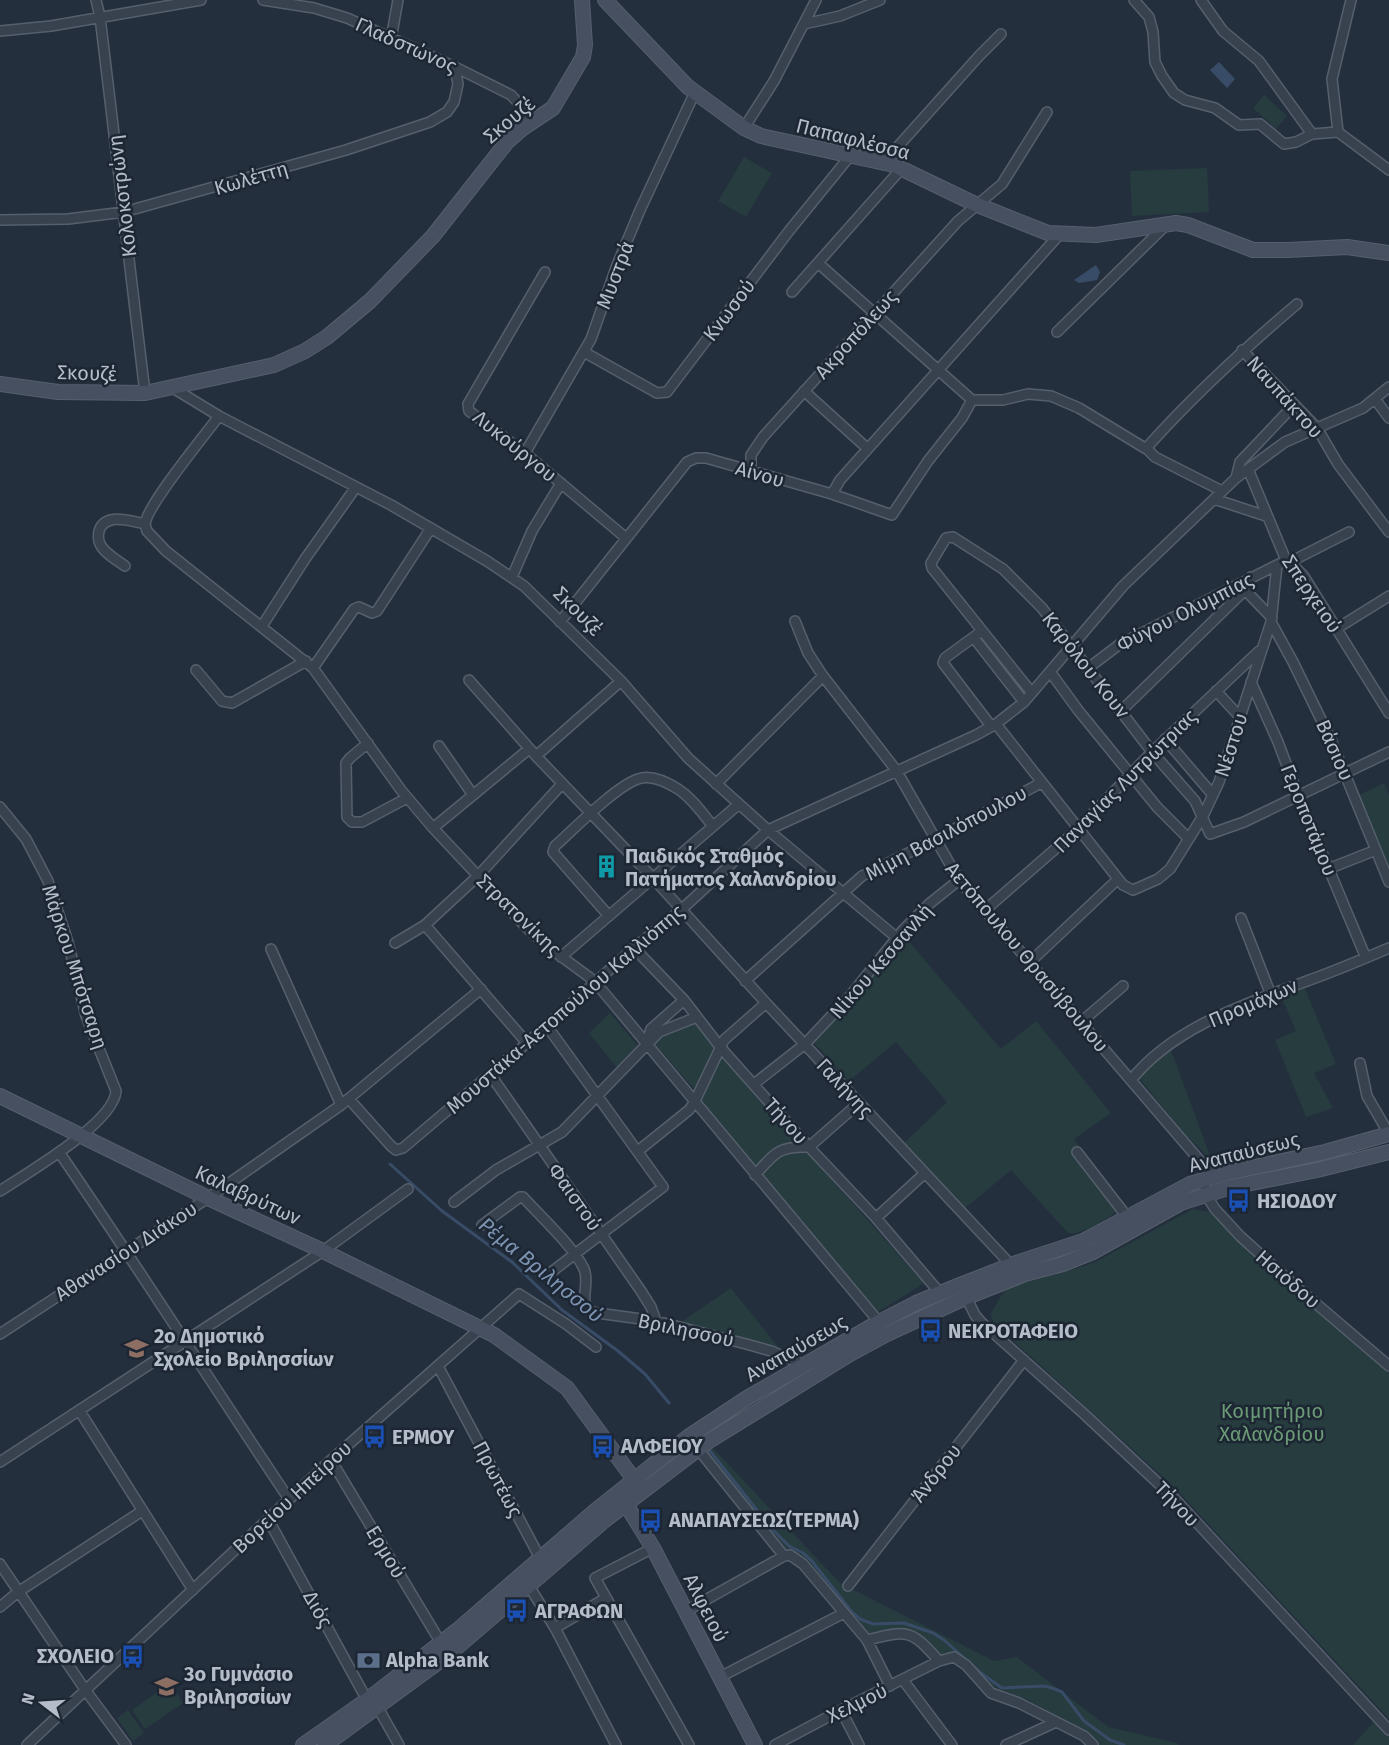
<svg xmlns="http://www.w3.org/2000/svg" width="1389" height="1745" viewBox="0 0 1389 1745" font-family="'Fira Sans',sans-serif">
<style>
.green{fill:#263c3f}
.water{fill:#394c67}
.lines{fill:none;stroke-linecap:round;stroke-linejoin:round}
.stream{stroke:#394c67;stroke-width:3}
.street-casing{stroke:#565f6c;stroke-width:12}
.secondary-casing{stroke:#565f6c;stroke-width:16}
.street{stroke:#38414e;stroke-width:9}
.secondary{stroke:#465061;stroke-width:14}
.labels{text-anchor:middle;stroke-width:5;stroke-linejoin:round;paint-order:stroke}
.street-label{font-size:20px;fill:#b4bcc9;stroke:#1d2633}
.poi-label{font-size:20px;font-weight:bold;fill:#b4bcc9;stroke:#1d2633;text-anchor:start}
.park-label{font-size:20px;fill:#6b9a76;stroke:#1d2633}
.water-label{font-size:21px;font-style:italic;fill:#7c92b1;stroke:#1d2633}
</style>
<rect width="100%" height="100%" fill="#242f3e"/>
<path class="green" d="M1264,95L1287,116L1276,129L1253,108Z
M744,157L772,173L746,217L718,201Z
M1207,168L1209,212L1132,216L1130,171Z
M1384,783L1389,795V870L1359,795Z
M905,937L1001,1049L1036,1021L1111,1113L1074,1139L1122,1208C1110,1216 1081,1237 1068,1233L1011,1170L964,1209L904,1143L947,1102L896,1042L849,1081L814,1043Z
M1304,986L1336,1064L1314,1073L1333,1108L1306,1117L1275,1040L1296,1031L1281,996Z
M610,1013L640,1048L618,1069L589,1033Z
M694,1022L715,1047L707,1068L694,1089L654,1043L668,1031Z
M1171,1050L1212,1161L1182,1131L1139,1078L1153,1064Z
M722,1057L924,1283L878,1312L776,1195L700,1100L719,1060Z
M1193,1209L1209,1212L1267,1268L1368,1351L1389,1374V1719L1175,1488L995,1324L990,1315L1003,1293L1009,1287L1081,1267L1097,1261Z
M731,1288L783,1353L678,1324Z
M712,1447L840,1583L994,1661L1017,1657L1108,1727L1177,1743L1179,1745H1098L1084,1729L1058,1720L1046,1710L1028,1700L991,1686L956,1654L950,1652L943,1658C932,1647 916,1629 899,1629C890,1630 879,1634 870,1636L787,1553L769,1529L720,1473L706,1451Z
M170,1683L183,1703L145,1729L132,1710Z
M128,1710L144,1733L133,1741L117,1718Z
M1376,1719L1389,1735V1745H1353Z"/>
<path class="water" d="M1219,62L1235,79L1227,88L1210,70Z
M1096,265L1100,272L1097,280L1079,283L1074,280Z"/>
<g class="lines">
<path class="stream" d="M390,1164L442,1211L512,1262L562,1310L618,1351L645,1374L669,1403
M710,1451L772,1529L789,1546L803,1553L811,1560L851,1611L860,1619L873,1624L904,1623L933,1633L944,1640L981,1673L1002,1688L1045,1686L1055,1689L1062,1692L1084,1721L1110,1740L1124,1745"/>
<defs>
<path id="street" d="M96,0L100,17L145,393
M263,0L314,8L347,18L455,67L511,95L522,107L530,123
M1134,0L1149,17L1153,32L1155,62L1162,76L1174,93L1185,100L1215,108L1239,125L1260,124L1284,144L1296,142L1312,134
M1201,0L1223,31L1259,61L1312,134L1338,132L1389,170
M804,24L840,16L880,0
M0,31L51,26L201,0
M391,39L398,0
M744,128L774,81L816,0
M1338,132L1332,79L1351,0
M884,162L979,56L1001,34
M0,220L68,219L124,212L346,150L430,122L447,112L454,102L458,84L455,67
M818,263L972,400
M545,272L468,404L469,411L525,453L626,538
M792,292L902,168
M1057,332L1167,224
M1242,350L1317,428L1338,464L1389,532
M584,352L657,393L667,392L789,231L850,156
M173,388L219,416L391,505L487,561L524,586L621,681L688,758L768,830L897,938
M804,391L868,449
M1375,399L1389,418
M972,400H1003L1028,394L1051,396L1079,408L1148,450L1155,457L1222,491
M1148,450L1149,445C1195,394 1245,348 1297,304
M525,453L591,339L617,265L640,210L695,92
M1248,469L1285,558L1303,575L1389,713
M751,471V455L763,437L958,221L1002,184L1047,112
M1236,478L1240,462L1294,405
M832,494L840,480L1059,235
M1214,499L1266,516
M145,524L147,531L166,551L313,668L401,790L433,828L527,928L551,949L589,977L601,989L879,1322
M145,524C147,505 205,435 219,416
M1288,563L1349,532
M125,566C117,560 104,553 100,544C98,540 98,536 99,531C105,512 131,521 145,524
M512,577L532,531L561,483
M1245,590L1272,618
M795,621L808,653L823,676L896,770L959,880L1213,1176L1214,1180
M560,622L687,462L696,458H706L832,494L892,515L928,461L962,418L972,400
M1271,622L1293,662L1331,740L1389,882
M262,626L305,559L356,487
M1336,629L1389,596
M982,631L945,658L943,663L991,726
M974,638L1024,702
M313,668L354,609L359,607L372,613L377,611L431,528
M1087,669L1120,644L1281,563
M196,670L222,701L232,703L306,661
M1051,673L1078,710L1157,807L1188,838
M469,680L536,756L621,681
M1251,682L1278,742L1298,795L1366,958
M1216,691L1240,717
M1032,693L932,568L931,563L946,538L953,537L1003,569L1042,608L1152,752L1195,801L1210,834L1244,822L1389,752
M1121,711L1245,590L1251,577
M996,724L1123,885L1133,890L1158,879L1170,869L1203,816L1219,782L1271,622L1277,565
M1165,739L1213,795
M368,743L350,758L346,763L347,817L352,822H362L407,798
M439,746L473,795
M536,756L653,878L766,1003L1011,1265
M716,784L823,676
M0,807L26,839L48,881L68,942L86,1016L116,1091C114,1123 27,1173 0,1191
M433,828L529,749
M1328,869L1376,850
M984,911L1077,830L1152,752L1259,651
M609,916L553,852L555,846C573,830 616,786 638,779C651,774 667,782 678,789C692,798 702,813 713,826
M1241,918L1271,995
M425,925L527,1043
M395,943L425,925L478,876L562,784
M634,948L684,1000L721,1048L809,1147L876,1218L940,1293
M271,949L341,1105
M561,957L739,804
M1029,963L1117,880
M745,981L862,876L934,840L1041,783
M1081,1022L1123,986
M547,1026L663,1187L550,1273
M646,1045L651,1029L684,1000
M1360,1063L1367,1096L1389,1134
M490,1074L641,1291L651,1307L656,1321
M1131,1080C1174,1027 1243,1005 1304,982C1333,972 1361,960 1389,948
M754,1084L805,1044L850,996L903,930L929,904L959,880
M349,1099L391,1146L396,1150L403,1148L527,1043L634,948L681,910L768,830L976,735L996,724L1024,702L1123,586L1236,478L1285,442L1363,408L1389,387
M638,1151L689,1110L694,1103L724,1040L766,1003
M59,1152C138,1267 212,1384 289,1499
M1077,1152L1128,1218
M755,1175C775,1153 778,1146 809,1147L859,1103
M1203,1180L1208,1198L1215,1209L1240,1236L1292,1283L1389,1366
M454,1202L496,1170L562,1132L659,1032L697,1017
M876,1218L925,1173
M482,1225L520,1197H523C540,1216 574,1247 584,1269C590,1282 580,1297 588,1310L597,1313L656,1321L746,1344L771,1351L804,1365
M965,1295L975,1315L981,1322L1083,1413L1175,1499L1389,1730
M0,1334L208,1198L341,1105L481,989
M438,1366L541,1560
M79,1410L193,1590
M698,1449L784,1556
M331,1460L441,1643
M0,1462L323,1251L408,1189
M268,1519L367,1700
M653,1548L595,1578L689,1745
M0,1564L86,1691L126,1745
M529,1586L555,1628L616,1745
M848,1586L1024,1360
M0,1607L18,1592L142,1511
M686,1611L784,1556L790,1555L803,1564L867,1640L890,1686
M555,1628L606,1598
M867,1640C908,1630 911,1629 939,1661
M720,1677L844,1613
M903,1680L952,1745
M378,1708L399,1745
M841,1710L859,1745
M27,1745L331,1460L519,1294L566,1324L596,1347
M775,1745L841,1710L939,1661L954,1657L966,1665L991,1693L1019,1703L1084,1736L1093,1745
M1006,1745L1056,1722"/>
<path id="secondary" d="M605,0L688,87L744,128L761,136L894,165L975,204L1048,233L1096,235L1176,223L1188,225L1253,250H1288L1347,247L1389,253
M0,384L58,392L145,393L274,365L305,351L327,337L370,301L433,236L507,142L523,128L553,108L583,57L585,45L582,0
M0,1096L208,1198L323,1251L494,1335L567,1388L638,1485
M622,1498L653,1548L755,1745
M303,1745L367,1700L460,1628L595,1511L688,1437L747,1398L879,1322L916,1303L960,1285L1019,1262L1083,1241L1190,1184L1227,1173L1325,1152L1389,1134
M325,1745L448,1655L605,1520L709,1441L850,1354L887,1334L967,1297L1025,1274L1063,1264L1093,1252L1181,1203L1231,1187L1317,1170L1389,1152"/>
</defs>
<use href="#street" class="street-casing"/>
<use href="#secondary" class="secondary-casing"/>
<use href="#street" class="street"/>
<use href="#secondary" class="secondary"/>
</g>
<defs>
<symbol id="building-bare" viewBox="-9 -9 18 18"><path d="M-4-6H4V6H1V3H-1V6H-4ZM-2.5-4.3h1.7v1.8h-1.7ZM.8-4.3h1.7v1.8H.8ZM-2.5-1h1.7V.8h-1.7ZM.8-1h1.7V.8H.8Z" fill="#0f9aa8" stroke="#1d2633" stroke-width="2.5" paint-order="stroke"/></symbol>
<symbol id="bus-bare" viewBox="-9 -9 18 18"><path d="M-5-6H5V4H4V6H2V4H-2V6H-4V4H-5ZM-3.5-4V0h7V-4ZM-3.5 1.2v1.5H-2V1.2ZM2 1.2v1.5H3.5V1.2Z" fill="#1a4fb4" stroke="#1d2633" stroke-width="2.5" paint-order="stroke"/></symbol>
<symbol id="school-bare" viewBox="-9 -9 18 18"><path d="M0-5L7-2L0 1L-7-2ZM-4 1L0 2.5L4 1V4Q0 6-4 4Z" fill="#8d6e63" stroke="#1d2633" stroke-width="2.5" paint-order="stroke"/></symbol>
<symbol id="bank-bare" viewBox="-9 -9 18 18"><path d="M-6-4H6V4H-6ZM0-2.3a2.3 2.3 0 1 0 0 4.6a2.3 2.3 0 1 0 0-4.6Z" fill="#5c6f8a" stroke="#1d2633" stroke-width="2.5" paint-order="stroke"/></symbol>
</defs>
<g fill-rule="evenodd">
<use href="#building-bare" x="590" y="850" width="33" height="33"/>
<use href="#bus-bare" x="1222" y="1184" width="33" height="33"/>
<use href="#bus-bare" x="914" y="1314" width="33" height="33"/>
<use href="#school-bare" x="120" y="1332" width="33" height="33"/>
<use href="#bus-bare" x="358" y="1420" width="33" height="33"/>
<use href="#bus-bare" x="586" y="1430" width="33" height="33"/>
<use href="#bus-bare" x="634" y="1504" width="33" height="33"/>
<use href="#bus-bare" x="500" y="1594" width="33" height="33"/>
<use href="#bus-bare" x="116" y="1640" width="33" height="33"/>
<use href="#bank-bare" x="352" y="1644" width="33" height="33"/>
<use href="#school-bare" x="150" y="1670" width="33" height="33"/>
</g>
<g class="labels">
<g class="street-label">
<text transform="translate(406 45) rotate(24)" y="7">Γλαδστώνος</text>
<text transform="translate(509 120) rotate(-40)" y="7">Σκουζέ</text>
<text transform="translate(853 139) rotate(14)" y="7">Παπαφλέσσα</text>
<text transform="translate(251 178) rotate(-16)" y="7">Κωλέττη</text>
<text transform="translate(122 196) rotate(-97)" y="7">Κολοκοτρώνη</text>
<text transform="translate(615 275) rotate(-69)" y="7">Μυστρά</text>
<text transform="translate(729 310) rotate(-53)" y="7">Κνωσού</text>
<text transform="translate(856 334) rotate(-48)" y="7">Ακροπόλεως</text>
<text transform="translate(87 373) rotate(2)" y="7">Σκουζέ</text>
<text transform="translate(1285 397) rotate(48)" y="7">Ναυπάκτου</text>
<text transform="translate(515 446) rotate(39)" y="7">Λυκούργου</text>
<text transform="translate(760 474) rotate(16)" y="7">Αίνου</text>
<text transform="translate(1312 594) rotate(56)" y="7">Σπερχειού</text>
<text transform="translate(578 611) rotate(45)" y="7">Σκουζέ</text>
<text transform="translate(1185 612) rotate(-27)" y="7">Φύγου Ολυμπίας</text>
<text transform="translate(1086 665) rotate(52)" y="7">Καρόλου Κουν</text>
<text transform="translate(1231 745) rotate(-72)" y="7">Νέστου</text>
<text transform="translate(1335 750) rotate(66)" y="7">Βάσιου</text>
<text transform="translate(1125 781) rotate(-45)" y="7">Παναγίας Λυτρώτριας</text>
<text transform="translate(1309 820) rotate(68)" y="7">Γεροποτάμου</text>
<text transform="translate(946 833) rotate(-28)" y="7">Μίμη Βασιλόπουλου</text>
<text transform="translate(519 915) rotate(44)" y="7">Στρατονίκης</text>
<text transform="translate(1027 957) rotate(50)" y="7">Αετόπουλου Θρασύβουλου</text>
<text transform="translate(881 961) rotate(-49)" y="7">Νίκου Κεσσανλή</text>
<text transform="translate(75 967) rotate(72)" y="7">Μάρκου Μπότσαρη</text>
<text transform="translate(1253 1003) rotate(-23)" y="7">Προμάχων</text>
<text transform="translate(565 1009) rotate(-41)" y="7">Μουστάκα-Αετοπούλου Καλλιόπης</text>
<text transform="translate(845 1088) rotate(47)" y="7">Γαλήνης</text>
<text transform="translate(786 1121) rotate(48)" y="7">Τήνου</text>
<text transform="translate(1244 1152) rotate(-14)" y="7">Αναπαύσεως</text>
<text transform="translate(248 1195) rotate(25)" y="7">Καλαβρύτων</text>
<text transform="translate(575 1197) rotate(55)" y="7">Φαιστού</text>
<text transform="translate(126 1251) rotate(-33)" y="7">Αθανασίου Διάκου</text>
<text transform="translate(1288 1279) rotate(41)" y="7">Ησιόδου</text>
<text transform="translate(686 1330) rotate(12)" y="7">Βριλησσού</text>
<text transform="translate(796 1348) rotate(-30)" y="7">Αναπαύσεως</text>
<text transform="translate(936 1473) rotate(-52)" y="7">Άνδρου</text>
<text transform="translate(498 1479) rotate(62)" y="7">Πρωτέως</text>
<text transform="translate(292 1497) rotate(-43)" y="7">Βορείου Ηπείρου</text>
<text transform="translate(1177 1504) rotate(46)" y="7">Τήνου</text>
<text transform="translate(386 1552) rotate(59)" y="7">Ερμού</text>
<text transform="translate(706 1608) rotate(63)" y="7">Αλφειού</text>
<text transform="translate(318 1609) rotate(61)" y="7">Διός</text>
<text transform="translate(857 1703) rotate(-26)" y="7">Χελμού</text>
</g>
<g class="poi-label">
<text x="625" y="863">Παιδικός Σταθμός<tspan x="625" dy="23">Πατήματος Χαλανδρίου</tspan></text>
<text x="1257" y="1208">ΗΣΙΟΔΟΥ</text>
<text x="948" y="1338">ΝΕΚΡΟΤΑΦΕΙΟ</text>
<text x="154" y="1343">2ο Δημοτικό<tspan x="154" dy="23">Σχολείο Βριλησσίων</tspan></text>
<text x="392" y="1444">ΕΡΜΟΥ</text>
<text x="621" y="1453">ΑΛΦΕΙΟΥ</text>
<text x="669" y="1527">ΑΝΑΠΑΥΣΕΩΣ(ΤΕΡΜΑ)</text>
<text x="535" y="1618">ΑΓΡΑΦΩΝ</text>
<text x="114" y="1663" text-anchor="end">ΣΧΟΛΕΙΟ</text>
<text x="386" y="1667">Alpha Bank</text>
<text x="184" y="1681">3ο Γυμνάσιο<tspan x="184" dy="23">Βριλησσίων</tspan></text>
</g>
<g class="park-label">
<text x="1272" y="1418">Κοιμητήριο<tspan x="1272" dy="23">Χαλανδρίου</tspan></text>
</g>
<g class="water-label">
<text transform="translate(541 1270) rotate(39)" y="7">Ρέμα Βριλησσού</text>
</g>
</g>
<g transform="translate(42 1703) rotate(287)" stroke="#1d2633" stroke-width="4.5" paint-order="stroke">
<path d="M0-4.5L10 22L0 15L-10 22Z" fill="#b4bcc9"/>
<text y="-9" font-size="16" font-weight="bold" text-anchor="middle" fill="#b4bcc9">N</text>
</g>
</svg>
